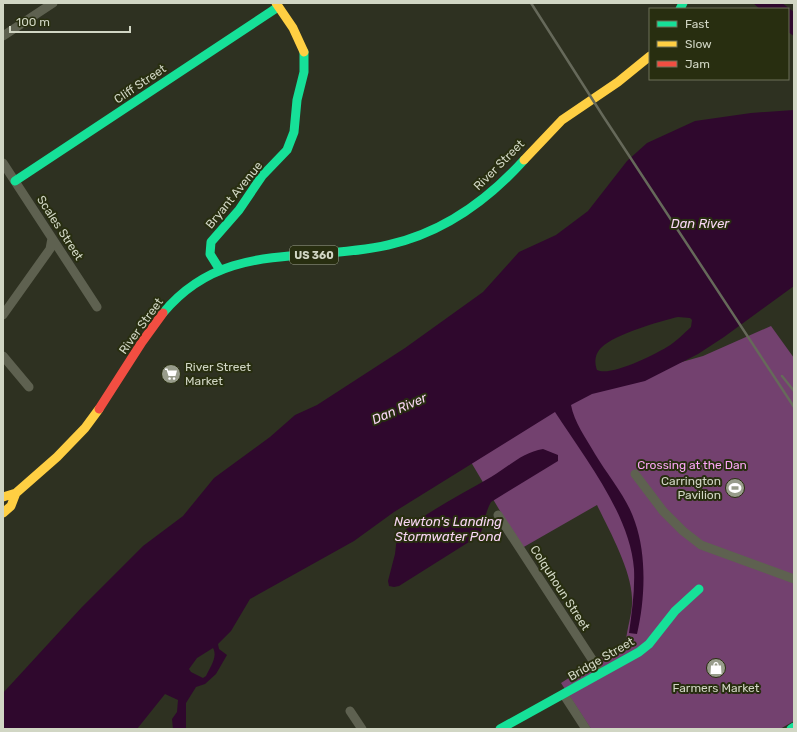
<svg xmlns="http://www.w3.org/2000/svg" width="797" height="732" viewBox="0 0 797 732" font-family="Rubik,sans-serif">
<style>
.green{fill:#73416f}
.water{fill:#2f082d;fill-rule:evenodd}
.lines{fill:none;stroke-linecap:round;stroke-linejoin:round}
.street{stroke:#5e6150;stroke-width:9}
.fast{stroke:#16e098;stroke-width:9}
.slow{stroke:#ffcf43;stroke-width:9}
.jam{stroke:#f24e42;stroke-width:9}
.rail{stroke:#66695a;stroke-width:2.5}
.labels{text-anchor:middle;stroke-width:4;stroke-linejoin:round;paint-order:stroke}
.shield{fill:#282e10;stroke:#9ea48e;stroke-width:1}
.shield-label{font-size:11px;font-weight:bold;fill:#d1d6c4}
.street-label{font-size:12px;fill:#d1d6c4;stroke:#282e10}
.poi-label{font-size:12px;fill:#d1d6c4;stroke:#282e10;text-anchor:start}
.park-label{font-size:12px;fill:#fca6f5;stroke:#282e10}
.water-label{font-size:13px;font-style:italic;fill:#f9d6f5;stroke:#282e10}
</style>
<rect width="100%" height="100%" fill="#2e3121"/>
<path class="green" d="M771,326L794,358V721L780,729H591L561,683L626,641C627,627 633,612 632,598C631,569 609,530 597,505L522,548L465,452L622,379L703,356Z"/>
<path class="water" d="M753,3H782L794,12V36L788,32V9H760Z
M794,110V286L724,337L698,354L645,381L592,394L571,405C574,422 586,438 595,454C608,476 627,497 635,522C647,556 645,600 637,634L629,633C632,611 635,590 634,569C630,514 584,457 555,412L394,512L354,541L250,599L231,631L218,644L219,649L227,655L216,674L205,684L196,687L186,703V729H173L172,719L177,712L178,700L165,694L137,729H3V693L82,607L143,546L183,516L214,478L270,437L295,415L317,405L405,348L483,292L519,252L556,235L588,211L627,161L647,143L695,121L751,113ZM678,317L690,318L692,320L691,327C684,333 676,342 667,347C654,355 610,377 597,370C594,362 595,353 602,347C614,335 660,321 678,317ZM213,648C218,657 210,667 206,676L203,678L191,672L189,669L197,658Z
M543,449L558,455V461L491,502C485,512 485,523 480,535L399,586L394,587L389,586L388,581L395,554L397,537C425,512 459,496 491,477C508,467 523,452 543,449Z"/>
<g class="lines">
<path class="street" d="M3,36L53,3
M3,163L97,307
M3,315L50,249L52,238
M3,356L29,387
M635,474L663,511L683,531L701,545L794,579
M498,515L601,673
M564,695L586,729
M350,711L362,729"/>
<path class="fast" d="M680,9L683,3
M15,181L278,7
M220,270L210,254L211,242L239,210L262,176L287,150L294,132L297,100L304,72V52
M163,313C224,239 305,264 388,245C442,233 487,201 524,160
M500,729L639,652L649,644L675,611L699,589
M791,729L794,727"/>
<path class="slow" d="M276,3L293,28L304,52
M524,160L562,120L618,82L650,56
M3,497L16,493L57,457L85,428L99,409
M3,513L11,506L16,493"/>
<path class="jam" d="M99,409L142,342L163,313"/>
<path class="rail" d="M531,3L603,116L794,407
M782,376L794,391"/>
</g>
<defs>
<symbol id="supermarket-disc" viewBox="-11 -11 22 22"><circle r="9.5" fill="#989c8b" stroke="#282e10"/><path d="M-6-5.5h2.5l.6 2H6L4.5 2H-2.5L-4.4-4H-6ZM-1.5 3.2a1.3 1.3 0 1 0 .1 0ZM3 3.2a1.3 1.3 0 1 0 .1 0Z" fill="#fff"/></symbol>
<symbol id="stadium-disc" viewBox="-11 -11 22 22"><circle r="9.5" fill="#989c8b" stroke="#282e10"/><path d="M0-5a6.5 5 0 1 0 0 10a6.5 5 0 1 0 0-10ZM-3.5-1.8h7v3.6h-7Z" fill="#fff"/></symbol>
<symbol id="shop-disc" viewBox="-11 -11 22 22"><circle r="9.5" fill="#989c8b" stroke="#282e10"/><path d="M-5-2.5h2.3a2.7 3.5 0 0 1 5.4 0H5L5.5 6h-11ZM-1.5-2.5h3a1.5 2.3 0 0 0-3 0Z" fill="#fff"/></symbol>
</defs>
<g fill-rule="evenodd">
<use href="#supermarket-disc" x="160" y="363" width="22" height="22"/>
<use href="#stadium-disc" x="724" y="477" width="22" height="22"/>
<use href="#shop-disc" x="705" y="657" width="22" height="22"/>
</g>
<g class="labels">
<rect class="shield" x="290" y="246" width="48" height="18" rx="3"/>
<g class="shield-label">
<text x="314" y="259">US 360</text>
</g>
<g class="street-label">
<text transform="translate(140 84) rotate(-34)" y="4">Cliff Street</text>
<text transform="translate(499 165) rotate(-45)" y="4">River Street</text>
<text transform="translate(234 195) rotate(-51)" y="4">Bryant Avenue</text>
<text transform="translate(60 228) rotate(57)" y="4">Scales Street</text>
<text transform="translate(141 326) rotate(-54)" y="4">River Street</text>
<text transform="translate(560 588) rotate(57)" y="4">Colquhoun Street</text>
<text transform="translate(601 659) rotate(-30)" y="4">Bridge Street</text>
</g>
<g class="poi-label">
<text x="185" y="371">River Street<tspan x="185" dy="14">Market</tspan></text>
<text x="721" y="485" text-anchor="end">Carrington<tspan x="721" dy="14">Pavilion</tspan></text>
<text x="716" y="692" text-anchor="middle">Farmers Market</text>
</g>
<g class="park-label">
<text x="692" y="469">Crossing at the Dan</text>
</g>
<g class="water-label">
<text x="700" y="228">Dan River</text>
<text transform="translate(399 408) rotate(-24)" y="5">Dan River</text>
<text x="448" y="526">Newton's Landing<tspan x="448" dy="15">Stormwater Pond</tspan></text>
</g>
</g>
<rect width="797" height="732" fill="none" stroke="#d1d6c4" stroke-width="8"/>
<rect x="649" y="8" width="140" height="72" fill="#282e10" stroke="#6c7158"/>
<rect x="657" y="21" width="20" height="6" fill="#16e098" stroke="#6c7158"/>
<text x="685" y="28" font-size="12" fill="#d1d6c4">Fast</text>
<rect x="657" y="41" width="20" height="6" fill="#ffcf43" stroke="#6c7158"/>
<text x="685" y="48" font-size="12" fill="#d1d6c4">Slow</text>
<rect x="657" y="61" width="20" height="6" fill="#f24e42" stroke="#6c7158"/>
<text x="685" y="68" font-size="12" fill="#d1d6c4">Jam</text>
<path d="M10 26v6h120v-6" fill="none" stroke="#d1d6c4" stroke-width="2"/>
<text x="16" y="26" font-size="12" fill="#d1d6c4" stroke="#282e10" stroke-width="3" paint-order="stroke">100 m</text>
</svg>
